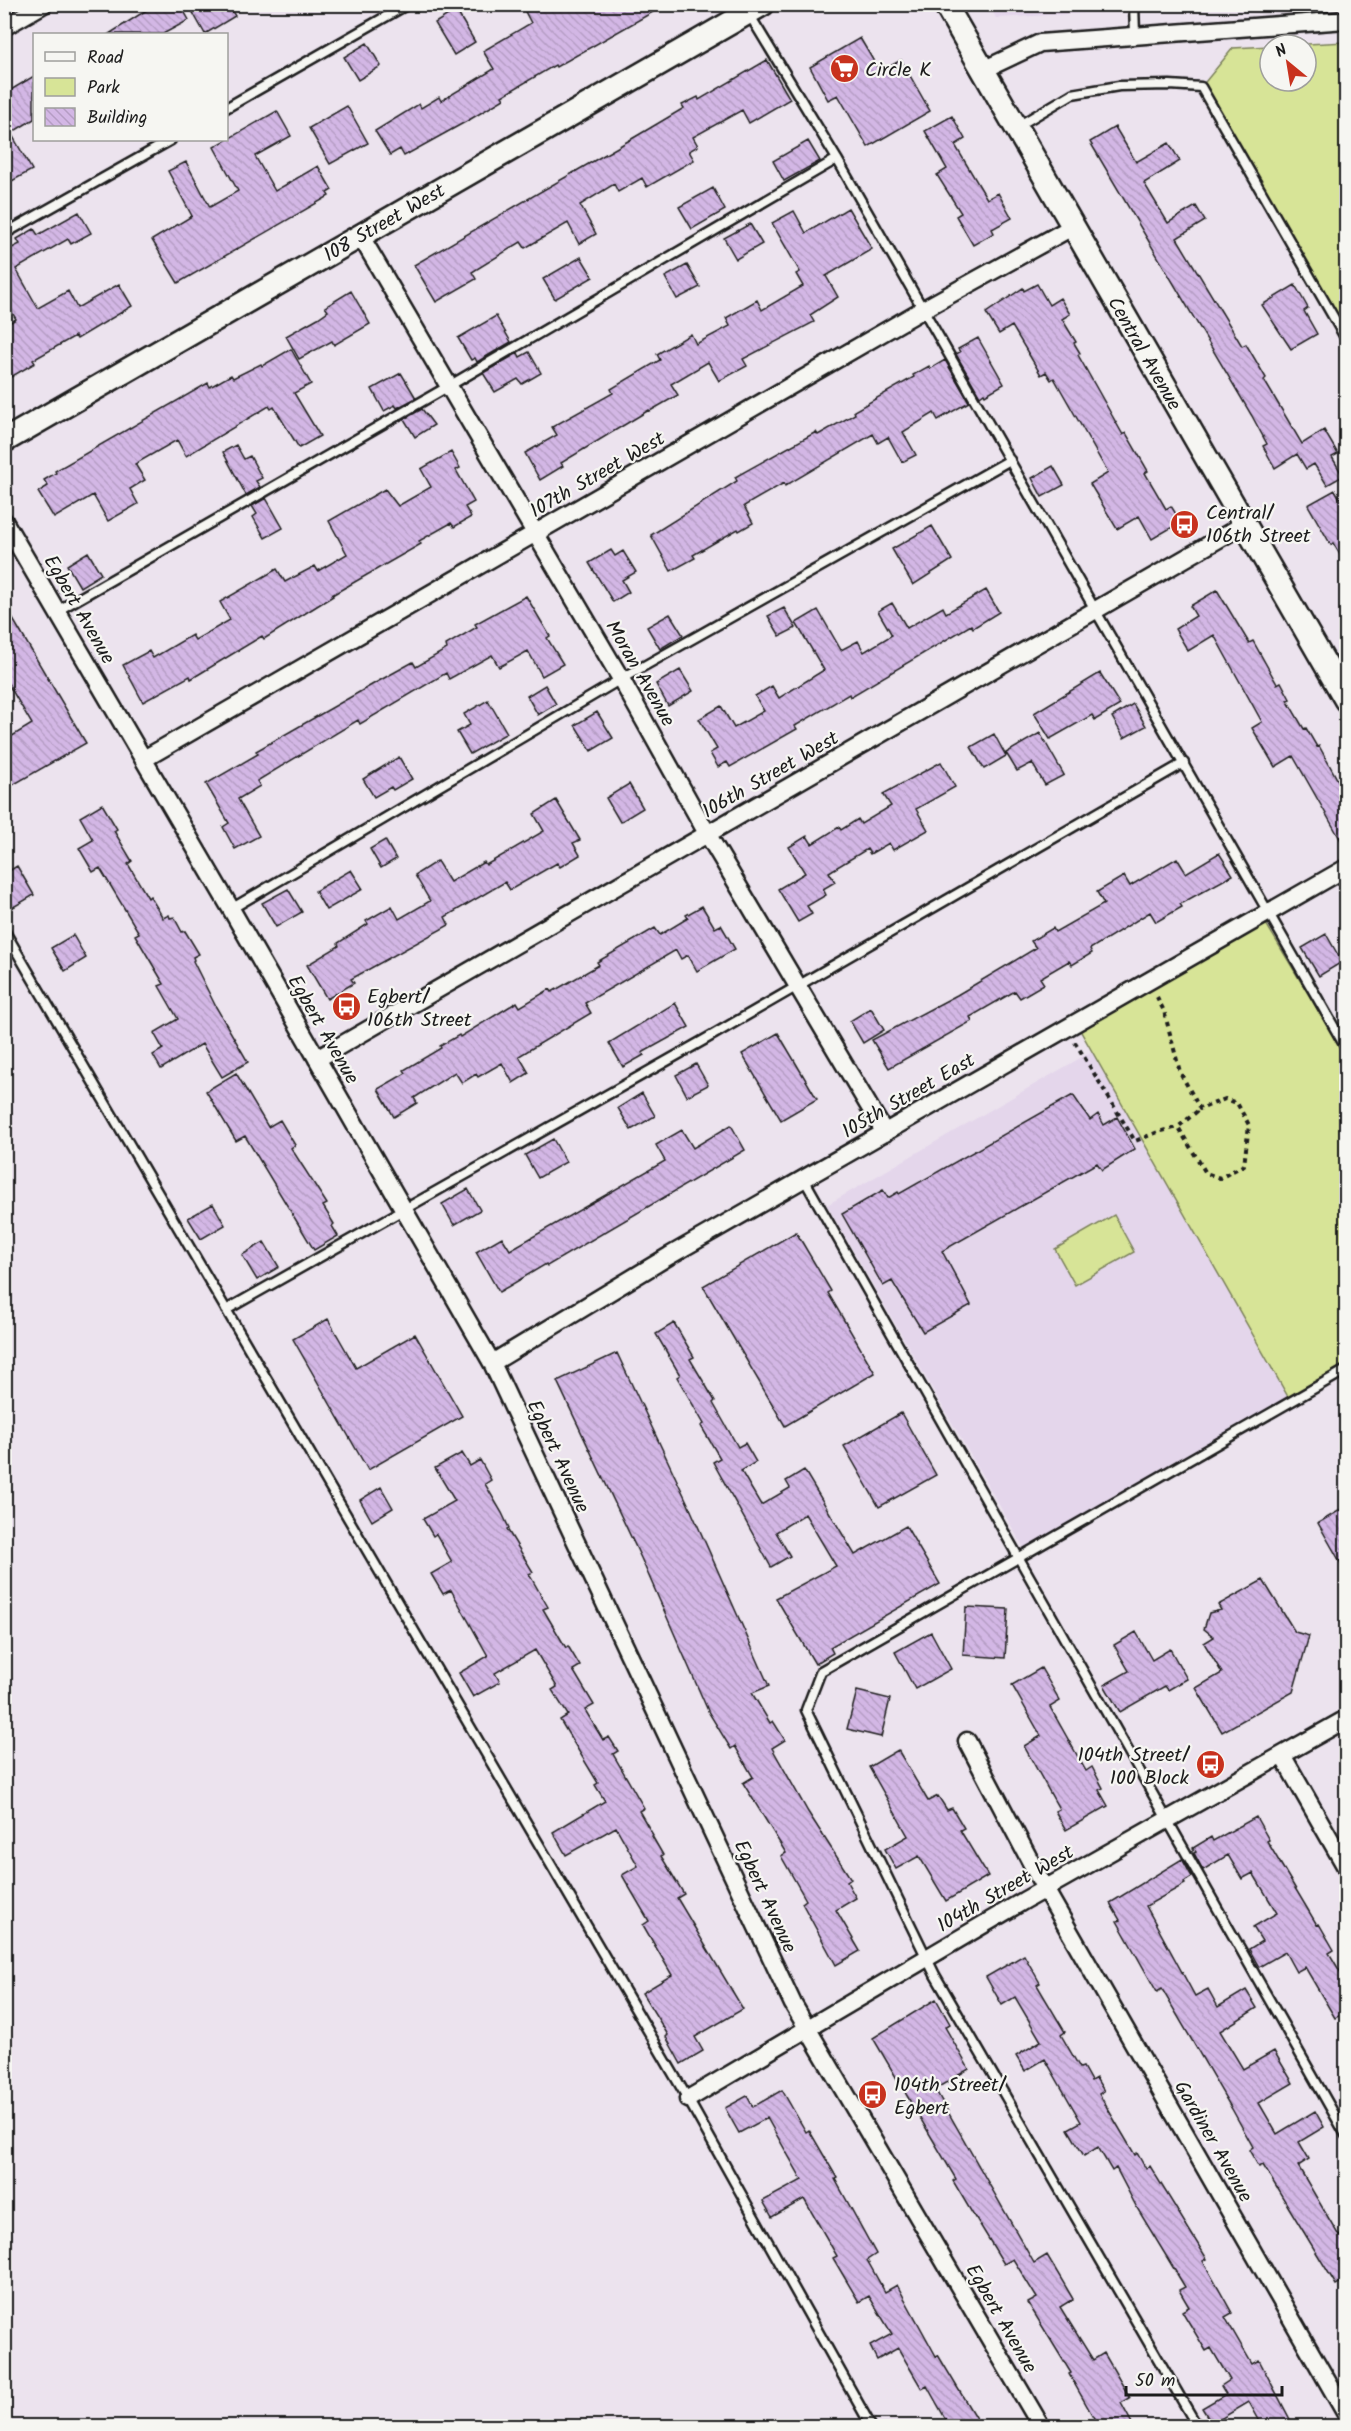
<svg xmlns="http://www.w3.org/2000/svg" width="1351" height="2431" viewBox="0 0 1351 2431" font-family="Kalam,sans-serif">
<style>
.built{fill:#e4d6eb}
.green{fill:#d7e497;stroke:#7a805a;stroke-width:1.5}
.building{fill:url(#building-back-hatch);stroke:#1c1c1c;stroke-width:1.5}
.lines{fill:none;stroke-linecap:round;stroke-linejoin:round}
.lane-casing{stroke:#1c1c1c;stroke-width:13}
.street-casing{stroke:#1c1c1c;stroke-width:21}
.secondary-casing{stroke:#1c1c1c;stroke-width:27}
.path{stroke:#1c1c1c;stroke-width:4;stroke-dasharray:4.5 4.5;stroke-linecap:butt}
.lane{stroke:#f6f6f2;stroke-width:8}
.street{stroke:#f6f6f2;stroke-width:16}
.secondary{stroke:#f6f6f2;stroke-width:22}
.labels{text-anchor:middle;stroke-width:4.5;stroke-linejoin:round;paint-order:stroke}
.poi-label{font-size:20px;fill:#1c1c1c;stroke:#f6f6f2;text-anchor:start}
.street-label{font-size:20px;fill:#1c1c1c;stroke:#f6f6f2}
</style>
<defs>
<pattern id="building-back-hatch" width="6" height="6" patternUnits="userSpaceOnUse" patternTransform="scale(1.5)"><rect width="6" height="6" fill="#d3b7e5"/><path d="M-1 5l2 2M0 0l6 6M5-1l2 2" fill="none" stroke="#b59dc4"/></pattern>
</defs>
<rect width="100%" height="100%" fill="#ece3ee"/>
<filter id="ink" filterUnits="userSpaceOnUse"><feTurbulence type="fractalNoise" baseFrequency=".0167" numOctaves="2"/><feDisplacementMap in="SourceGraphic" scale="12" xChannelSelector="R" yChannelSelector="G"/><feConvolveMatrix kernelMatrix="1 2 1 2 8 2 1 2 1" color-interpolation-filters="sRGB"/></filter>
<g filter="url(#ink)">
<path class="built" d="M989,5H1231L996,18Z
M1094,1050L1293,1396L1025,1550L827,1205Z"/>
<path class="green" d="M1346,42V339L1201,87L1233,48L1270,46V81H1306V45H1288Z
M1262,917L1346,1057V1370L1291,1402L1076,1023Z
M1114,1215L1134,1252L1075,1285L1055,1249Z"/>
<path class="building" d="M156,4H180L189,20L163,34H109Z
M199,4H228L235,16L205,34L191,9Z
M521,4H667L556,67L555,65L502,96L504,99L469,120L404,156L400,149L390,155L375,131L419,104L421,108L439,97L441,101L494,69L483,51L531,23Z
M456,10L475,42L454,55L435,23Z
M860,38L880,72L901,60L930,111L868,147L838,95L828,100L810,67Z
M367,43L381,66L358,80L344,57Z
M767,60L790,99L749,123L742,110L693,137L698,146L689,151L694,160L647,187L642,178L618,192L614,184L580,205L596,234L579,244L568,223L525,248L521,242L472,272L476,279L436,302L414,265L635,137L684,108L682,105L698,97L699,100Z
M34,76V119L11,133L32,170L10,182L4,173V94Z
M347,106L368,143L330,164L309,128Z
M277,111L291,136L255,156L275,191L318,166L332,190L327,193L329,196L178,283L152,240L192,216L168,171L186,162L210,207L238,191L214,147Z
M952,116L965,139L955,145L987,199L998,193L1012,218L992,229L994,233L973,245L956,216L961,213L937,175L947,169L925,131Z
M1115,127L1136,162L1169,143L1180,161L1144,183L1168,223L1196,206L1205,221L1177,238L1242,346L1246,344L1266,378L1264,380L1302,444L1324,430L1338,454L1332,457L1343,476L1327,485L1314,464L1306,469L1297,454L1275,468L1263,446L1267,444L1252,416L1090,142Z
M808,141L820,161L784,181L773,161Z
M713,188L725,210L692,229L679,207Z
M848,208L872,249L826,276L838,297L810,315L814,322L743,359L747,366L719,381L708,362L671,384L678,395L650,411L649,410L561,463L563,466L540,480L525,453L557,435L552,427L613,393L611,389L660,360L657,354L691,334L696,344L730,326L726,318L757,300L762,310L803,286L796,274L800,272L772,223L794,211L806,233Z
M79,212L91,233L71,244L68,239L16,269L38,308L68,291L77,308L119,284L132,306L77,339L75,336L33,360L35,363L4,381V326L16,319L4,299V248L6,251L20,244L17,239L34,229L38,235Z
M750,224L762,244L736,259L724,238Z
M581,257L593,277L555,299L543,279Z
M687,265L700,287L677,299L665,277Z
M1037,284L1049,305L1060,298L1070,314L1062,319L1076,342L1074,343L1080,353L1078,355L1123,435L1126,433L1148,471L1145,473L1166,509L1171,506L1181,522L1152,539L1139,516L1117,529L1090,484L1108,473L1054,378L1051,380L1046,372L1041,375L1012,326L999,334L986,313L1023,288L1024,291Z
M1295,285L1308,308L1304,311L1317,334L1291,349L1262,305Z
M351,291L370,324L334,345L332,341L299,359L286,336L318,318L328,311L325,307Z
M496,316L511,342L477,362L475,358L471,360L458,338Z
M978,338L1004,384L985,395L984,393L980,396L956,354L960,352L958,349Z
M291,349L311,384L294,393L320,436L299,448L274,407L271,409L269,406L186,456L177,440L135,464L145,480L130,489L138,504L108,521L93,495L54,518L38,492L48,486L44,480L56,473L55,471L208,383L210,387L231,375L233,378L261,364L262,366Z
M529,352L541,373L522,384L518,379L495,392L483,373L518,353L520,357Z
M945,360L969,402L938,420L934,413L903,432L916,455L902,462L888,437L878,443L873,434L785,486L784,483L744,506L753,523L739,531L738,529L693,555L695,558L671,571L651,535L737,481L735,477L816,432L818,435L855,414L854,411L914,377L913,375L929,366L930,369Z
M401,373L416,398L397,408L395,405L384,411L372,389Z
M422,409L434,425L415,437L404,419Z
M236,445L244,459L250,456L262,478L256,481L260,487L246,495L223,452Z
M451,452L460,468L456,470L474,502L465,507L471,517L454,527L451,523L419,541L421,544L332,595L333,596L264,639L262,636L191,679L190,676L143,702L123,665L149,651L153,658L192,635L195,640L230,620L220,602L277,569L285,582L315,566L318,571L347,554L329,521L385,489L398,506L431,487L421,469Z
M1053,466L1064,485L1042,497L1032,478Z
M1335,490L1347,510V566L1333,543L1331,545L1308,505Z
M266,498L283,528L265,538L253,517L257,514L252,506Z
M932,526L952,560L913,585L892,549Z
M611,550L615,556L623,551L636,572L622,580L629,592L613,602L589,563Z
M88,552L101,574L80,587L67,565Z
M986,590L999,612L973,628L971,625L850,697L849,694L795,726L797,729L730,767L727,762L718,767L710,753L717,749L699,719L721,706L734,728L764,711L755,696L772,686L779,698L824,670L796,623L818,610L841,650L858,641L864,652L892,635L878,611L892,603L907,628L943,607L946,613Z
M1217,590L1249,643L1253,641L1277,684L1281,682L1290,699L1287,700L1304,729L1306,728L1317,747L1319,746L1347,797V851L1293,756L1275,767L1252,728L1262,722L1214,635L1188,651L1175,629L1196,616L1190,606Z
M526,596L550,636L547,638L563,664L542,676L528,651L499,667L492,655L449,679L446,673L360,724L358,720L257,781L260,786L238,799L259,836L235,849L223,827L229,823L206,784L258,754L256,751L377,682L413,662L416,667L447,649L446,645L477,627L475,624Z
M4,604L86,743L4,790V741L32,724L4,677Z
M784,608L796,628L780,636L768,616Z
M670,614L683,635L660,649L647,627Z
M680,670L693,691L668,706L656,684Z
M1100,673L1120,705L1095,720L1092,715L1050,739L1034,713Z
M545,685L556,704L538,715L527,696Z
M488,700L507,733L470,754L457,732L470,725L464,714Z
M1133,704L1146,726L1124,738L1112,717Z
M597,712L613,738L591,751L575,725Z
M1040,733L1064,775L1045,785L1032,763L1017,771L1006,753Z
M994,734L1006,756L984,769L971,747Z
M399,757L412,779L393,790L391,787L374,797L363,779Z
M941,762L955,787L916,809L928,830L893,850L889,843L870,854L867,849L829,872L835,882L823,889L826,895L807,906L812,914L798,922L778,889L805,873L789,847L807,836L812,844L839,827L841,830L858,819L861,824L891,806L883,794Z
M629,784L643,808L620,822L606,798Z
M556,800L580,840L573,843L580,855L560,867L557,863L510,890L505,882L445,917L449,925L351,979L354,983L327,999L307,965L339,946L338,943L368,924L366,921L392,906L399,919L430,901L415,875L437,861L450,882L484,862L486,865L544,831L534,814Z
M102,804L117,829L114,831L132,861L128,864L148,898L150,896L163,918L169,915L170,918L174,917L182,932L185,931L199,954L193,957L194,960L193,961L216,1007L248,1062L222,1077L202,1044L161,1069L153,1055L163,1049L154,1033L178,1019L159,986L164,984L135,935L139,933L100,868L93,872L79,848L93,840L80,817Z
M385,840L396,859L381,868L370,849Z
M1219,853L1233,875L1180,904L1182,907L1156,922L1150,912L1090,949L1092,953L1072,965L1069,961L1040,978L1044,984L1020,998L1015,991L970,1017L972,1021L889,1068L872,1040L957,995L1036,948L1031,941L1053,928L1055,932L1104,904L1097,892L1124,876L1130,886L1177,858L1186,873Z
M17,866L34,895L10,909L4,899V874Z
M351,870L363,889L326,910L315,891Z
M288,889L302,912L276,927L262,903Z
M702,906L715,928L721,925L735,949L697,971L688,955L681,959L676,950L585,1003L591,1013L519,1056L529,1073L513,1083L502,1063L478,1077L476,1074L462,1083L455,1072L414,1098L417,1103L394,1117L378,1089L406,1073L404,1070L441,1048L440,1046L459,1035L460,1037L517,1002L520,1007L550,989L552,992L599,965L597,962L655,928L660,935L688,918L686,915Z
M1326,934L1342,962L1319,976L1302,948Z
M73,935L86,958L65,971L51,948Z
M675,1003L689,1027L642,1053L644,1055L623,1067L609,1043Z
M871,1008L884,1030L863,1043L850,1021Z
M778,1033L817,1099L781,1120L742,1054Z
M696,1064L708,1085L687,1096L676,1075Z
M236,1073L268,1127L280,1120L295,1145L291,1148L327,1204L323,1206L334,1224L332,1226L338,1236L314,1250L245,1136L236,1141L206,1091Z
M642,1093L655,1116L631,1130L618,1108Z
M1073,1095L1090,1120L1098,1114L1104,1125L1117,1117L1135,1149L1102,1170L1097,1163L942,1251L971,1305L923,1332L892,1281L883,1286L842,1214L883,1190L888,1198L898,1192L899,1194Z
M731,1125L745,1150L547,1266L546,1264L499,1292L476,1252L502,1237L510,1250L665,1161L656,1145L682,1130L693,1148Z
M553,1139L566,1162L538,1178L525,1155Z
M468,1189L480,1210L454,1225L442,1204Z
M213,1204L225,1225L201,1239L188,1218Z
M796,1232L831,1291L828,1293L875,1373L785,1426L703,1286Z
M264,1242L279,1267L257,1280L242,1255Z
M328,1319L356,1368L415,1334L462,1416L368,1470L293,1339Z
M674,1323L694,1357L690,1359L715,1401L713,1403L738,1447L745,1443L756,1462L741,1471L761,1505L790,1488L786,1481L804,1470L855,1555L906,1526L940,1584L830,1647L833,1653L815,1664L776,1598L836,1566L805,1514L776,1532L790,1556L771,1567L713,1462L720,1458L701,1426L704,1424L677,1377L680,1375L656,1334Z
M617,1353L689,1506L769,1686L752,1693L770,1723L773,1721L785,1740L772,1748L808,1812L851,1879L847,1882L856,1898L836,1910L860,1951L836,1965L802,1903L806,1900L781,1856L786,1853L743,1783L753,1777L735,1746L731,1749L709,1713L641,1558L557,1381Z
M901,1413L936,1475L879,1507L844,1446Z
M462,1453L470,1466L480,1460L491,1480L485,1484L502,1513L509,1528L507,1529L533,1572L529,1574L548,1607L543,1609L566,1648L568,1646L580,1666L573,1670L594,1705L585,1710L603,1740L609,1737L618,1751L613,1754L644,1808L639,1811L653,1835L652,1836L663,1855L661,1856L684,1894L677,1898L743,2009L695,2037L703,2051L681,2064L666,2037L668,2035L642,1993L672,1975L643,1925L649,1921L622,1875L638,1866L616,1827L566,1855L553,1832L605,1801L595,1785L598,1783L560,1720L568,1715L552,1690L557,1687L535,1650L495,1673L500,1682L473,1697L459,1673L488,1656L451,1590L443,1594L431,1574L452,1562L436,1534L433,1536L423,1519L455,1501L435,1468Z
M381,1487L393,1508L372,1521L360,1500Z
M1347,1506V1574L1318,1523Z
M1263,1580L1295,1632L1309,1636L1293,1692L1222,1732L1196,1688L1222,1673L1204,1643L1214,1637L1204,1629L1209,1613L1221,1610L1218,1605Z
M966,1607L1008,1609L1005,1658L963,1655Z
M931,1632L951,1669L915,1689L895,1652Z
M1136,1632L1152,1660L1170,1649L1187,1679L1168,1690L1165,1686L1120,1712L1104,1685L1129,1671L1114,1645Z
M1041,1668L1060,1701L1050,1707L1086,1771L1092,1767L1103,1788L1099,1790L1108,1806L1066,1830L1055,1811L1059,1809L1024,1746L1041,1736L1012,1685Z
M857,1691L890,1699L881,1737L847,1729Z
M898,1750L928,1801L938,1796L947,1810L952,1808L964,1828L960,1830L988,1876L946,1901L919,1856L896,1869L885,1849L908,1836L869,1767Z
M1256,1817L1269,1840L1267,1841L1317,1925L1319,1924L1334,1950L1329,1953L1347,1983V2012L1335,2018L1305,1967L1296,1972L1285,1952L1259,1967L1249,1949L1262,1941L1253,1927L1277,1913L1253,1873L1242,1879L1228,1855L1203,1870L1194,1853L1196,1852L1193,1848L1211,1837L1213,1841Z
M1182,1859L1192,1877L1184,1882L1185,1884L1146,1906L1195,1996L1208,1989L1218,2007L1246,1990L1257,2008L1220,2031L1243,2069L1274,2051L1293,2083L1259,2103L1277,2134L1315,2111L1324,2127L1299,2142L1309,2159L1298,2166L1339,2236L1341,2235L1347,2245V2279L1336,2285L1263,2165L1259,2167L1249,2150L1253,2147L1232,2109L1162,1989L1157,1992L1117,1921L1120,1920L1110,1903Z
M1024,1955L1040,1983L1037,1985L1065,2032L1061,2035L1080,2068L1083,2067L1091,2081L1096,2078L1104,2091L1099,2094L1135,2155L1137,2153L1146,2169L1150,2166L1207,2259L1203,2261L1232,2313L1225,2317L1252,2364L1259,2360L1294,2427H1263L1249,2402L1212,2424L1202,2408L1226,2394L1221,2386L1230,2380L1211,2348L1206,2351L1182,2311L1189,2307L1179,2290L1185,2287L1137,2208L1116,2168L1112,2171L1098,2147L1084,2156L1068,2129L1081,2122L1045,2059L1025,2071L1016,2056L1041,2041L1015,1997L1002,2005L986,1977Z
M936,1999L950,2024L945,2027L969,2069L935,2089L1034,2263L1047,2255L1073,2299L1060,2307L1093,2360L1104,2353L1130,2398L1121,2403L1134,2427H1099L1069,2374L1071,2373L1028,2303L1037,2298L1013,2259L1004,2264L976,2218H975L953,2181L956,2179L873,2038Z
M782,2090L806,2132L809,2130L837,2178L835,2179L876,2254L867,2260L885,2292L897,2285L936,2356L938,2355L981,2427H950L927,2386L922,2389L898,2348L877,2360L870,2346L892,2334L869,2296L859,2302L833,2258L837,2256L804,2199L772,2217L763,2201L802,2180L767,2118L739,2133L725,2108L747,2096L753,2107Z"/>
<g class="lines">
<defs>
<path id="lane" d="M1134,4L1135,34
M749,14L837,159L1346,1048
M226,108L408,4
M1018,126L1072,94L1119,86L1170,85L1201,87L1346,339
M4,234L171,140
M57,611L449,386L837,159
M231,909L621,679L1010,460
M4,930L688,2099L871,2426
M804,1179L1346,2135
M226,1310L704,1040L1184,763
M1197,2426L935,1975L806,1710L821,1671L1346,1370"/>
<path id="street" d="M4,27L44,4
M983,70L1040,43L1346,20
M360,235L621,679L708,835L885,1133
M4,521L231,909L492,1363L793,2004L1041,2426
M144,759L922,310L1072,227
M317,1059L1243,525
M492,1363L669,1256L1346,868
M967,1741L1045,1889L1346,2414
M1282,1755L1346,1867
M688,2099L1025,1900L1346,1719"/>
<path id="secondary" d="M945,4L1346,700
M4,441L763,4"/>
</defs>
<use href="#lane" class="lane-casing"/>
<use href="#street" class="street-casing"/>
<use href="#secondary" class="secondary-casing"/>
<path class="path" d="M1157,997L1164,1011L1180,1072L1200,1109L1225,1099L1237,1103L1249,1125L1244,1165L1220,1178L1206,1173L1178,1127L1200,1109
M1075,1042L1135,1141L1158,1132L1178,1127"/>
<use href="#lane" class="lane"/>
<use href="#street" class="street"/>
<use href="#secondary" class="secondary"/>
</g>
</g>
<defs>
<symbol id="supermarket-disc" viewBox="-11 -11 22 22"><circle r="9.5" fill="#c8321e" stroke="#f6f6f2"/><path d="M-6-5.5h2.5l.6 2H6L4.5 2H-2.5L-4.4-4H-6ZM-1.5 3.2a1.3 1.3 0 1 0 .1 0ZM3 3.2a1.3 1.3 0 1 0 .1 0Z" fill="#fff"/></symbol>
<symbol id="bus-disc" viewBox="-11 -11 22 22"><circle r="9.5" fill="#c8321e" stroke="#f6f6f2"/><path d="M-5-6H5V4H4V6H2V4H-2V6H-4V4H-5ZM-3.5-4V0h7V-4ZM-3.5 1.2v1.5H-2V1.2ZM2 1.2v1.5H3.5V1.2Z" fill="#fff"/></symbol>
</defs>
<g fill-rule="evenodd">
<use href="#supermarket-disc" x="828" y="52" width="33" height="33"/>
<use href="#bus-disc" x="1168" y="508" width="33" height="33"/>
<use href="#bus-disc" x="330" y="990" width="33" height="33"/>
<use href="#bus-disc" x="1194" y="1748" width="33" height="33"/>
<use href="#bus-disc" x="856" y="2078" width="33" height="33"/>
</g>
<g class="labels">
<g class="poi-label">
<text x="865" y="76">Circle K</text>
<text x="1206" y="519">Central/<tspan x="1206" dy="23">106th Street</tspan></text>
<text x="367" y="1003">Egbert/<tspan x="367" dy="23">106th Street</tspan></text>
<text x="1189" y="1761" text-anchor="end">104th Street/<tspan x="1189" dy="23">100 Block</tspan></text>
<text x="894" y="2091">104th Street/<tspan x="894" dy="23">Egbert</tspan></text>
</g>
<g class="street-label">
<text transform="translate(384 222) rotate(-30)" y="7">108 Street West</text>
<text transform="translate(1145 353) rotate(60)" y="7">Central Avenue</text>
<text transform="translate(597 474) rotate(-30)" y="7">107th Street West</text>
<text transform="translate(80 609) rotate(60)" y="7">Egbert Avenue</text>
<text transform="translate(641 673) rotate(60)" y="7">Moran Avenue</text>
<text transform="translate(770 774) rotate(-30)" y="7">106th Street West</text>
<text transform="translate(324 1029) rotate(60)" y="7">Egbert Avenue</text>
<text transform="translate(908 1095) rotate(-30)" y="7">105th Street East</text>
<text transform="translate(559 1456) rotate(65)" y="7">Egbert Avenue</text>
<text transform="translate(1005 1888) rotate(-30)" y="7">104th Street West</text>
<text transform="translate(766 1896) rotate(65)" y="7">Egbert Avenue</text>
<text transform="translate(1214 2141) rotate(60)" y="7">Gardiner Avenue</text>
<text transform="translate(1002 2318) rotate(60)" y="7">Egbert Avenue</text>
</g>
</g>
<rect width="1351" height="2431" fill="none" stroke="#f6f6f2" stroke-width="24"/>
<rect x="12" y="12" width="1327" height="2407" fill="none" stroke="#1c1c1c" stroke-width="2" filter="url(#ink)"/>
<rect x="33" y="33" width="195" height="108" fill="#f6f6f2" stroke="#9f9f9c" stroke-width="1.5"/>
<rect x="45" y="52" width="30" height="9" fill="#f6f6f2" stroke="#9f9f9c" stroke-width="1.5"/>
<text x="87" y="63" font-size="18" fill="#1c1c1c">Road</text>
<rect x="45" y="78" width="30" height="18" fill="#d7e497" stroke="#9f9f9c" stroke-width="1.5"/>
<text x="87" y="93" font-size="18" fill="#1c1c1c">Park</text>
<rect x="45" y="108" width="30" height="18" fill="url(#building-back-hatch)" stroke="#9f9f9c" stroke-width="1.5"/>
<text x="87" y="123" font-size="18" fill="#1c1c1c">Building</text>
<g transform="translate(1288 63) rotate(330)"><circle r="28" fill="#f6f6f2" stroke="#9f9f9c" stroke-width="1.5"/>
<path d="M0-4.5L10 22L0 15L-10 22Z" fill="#c8321e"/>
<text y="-9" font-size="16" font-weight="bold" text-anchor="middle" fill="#1c1c1c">N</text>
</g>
<path d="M1126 2386v9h156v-9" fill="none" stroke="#1c1c1c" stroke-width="3"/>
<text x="1135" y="2386" font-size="18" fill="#1c1c1c" stroke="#f6f6f2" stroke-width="4.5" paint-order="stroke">50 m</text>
</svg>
